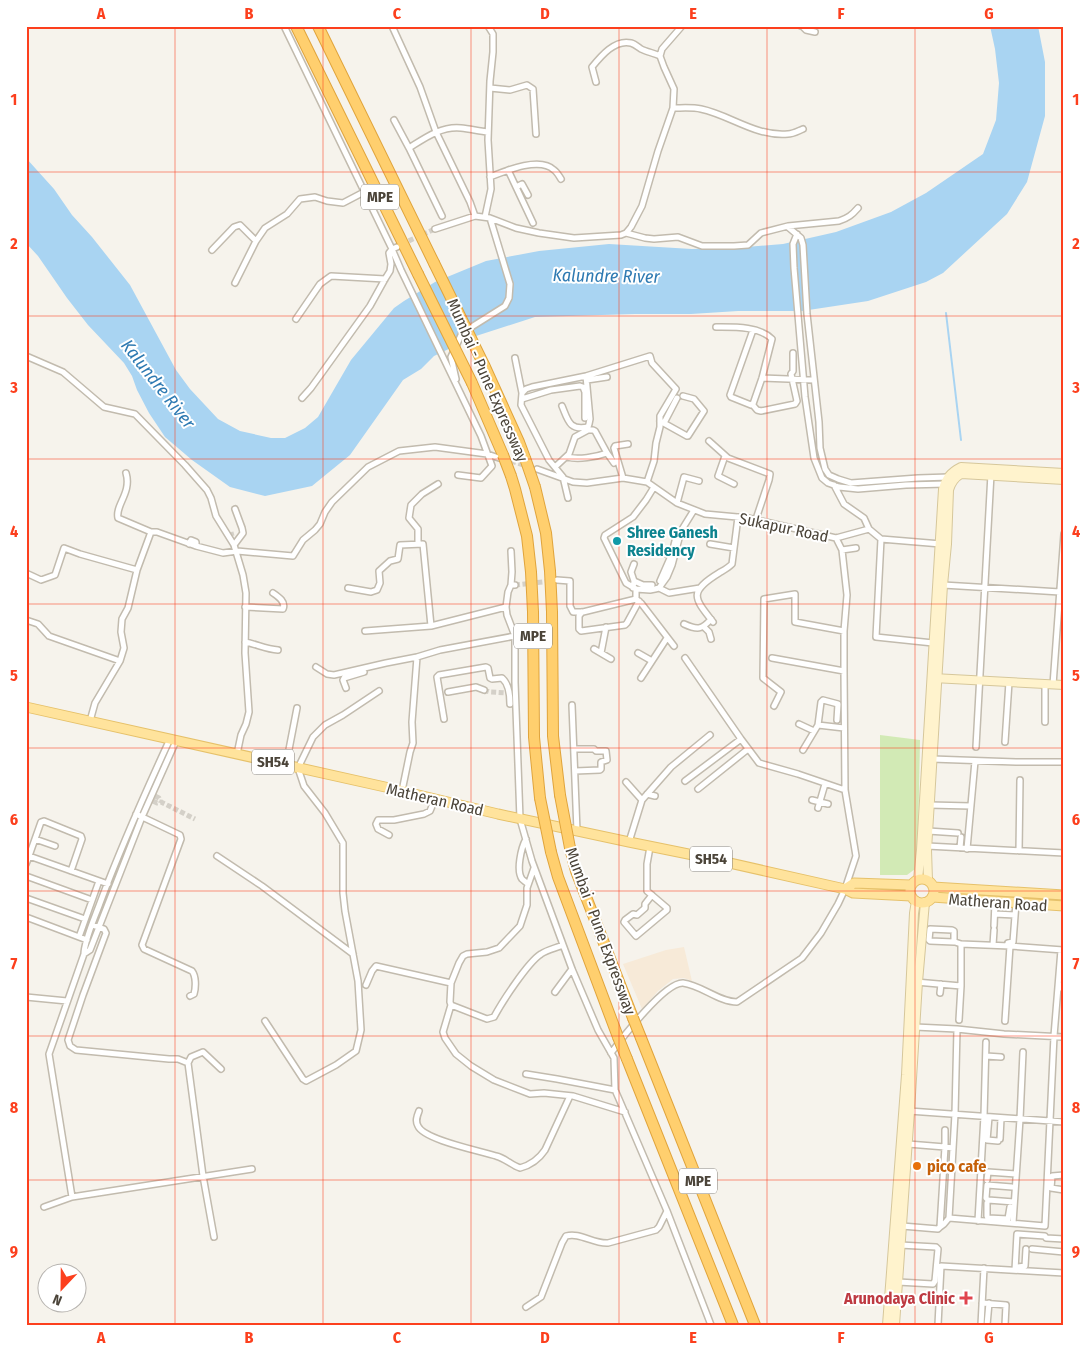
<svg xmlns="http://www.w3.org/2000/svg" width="1090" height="1351" viewBox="0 0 1090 1351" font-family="'Fira Sans Condensed',sans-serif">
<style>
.commercial{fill:#f7ead8}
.green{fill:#d2eab5}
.water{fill:#a9d4f2}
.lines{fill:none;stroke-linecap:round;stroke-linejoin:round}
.stream{stroke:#a9d4f2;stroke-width:2}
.street-tunnel{stroke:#d4d0c8;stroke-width:5;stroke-dasharray:5 2.5;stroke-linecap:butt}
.street-casing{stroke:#c2bbae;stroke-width:8}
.secondary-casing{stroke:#d6c79b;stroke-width:10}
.primary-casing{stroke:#e6c16a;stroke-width:11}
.highway-casing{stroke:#e0a43c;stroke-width:12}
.street{stroke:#fff;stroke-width:5}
.secondary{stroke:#fff3cd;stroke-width:8}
.primary{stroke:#ffe39c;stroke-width:9}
.highway{stroke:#ffcf6e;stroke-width:10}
.highway-bridge-casing{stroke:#e0a43c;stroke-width:12;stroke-linecap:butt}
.highway-bridge{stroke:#ffcf6e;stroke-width:10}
.grid{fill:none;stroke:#fc3f1d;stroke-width:1;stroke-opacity:0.55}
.culture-dot{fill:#0f9aa8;stroke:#fff;stroke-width:2}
.food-dot{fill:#e8710a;stroke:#fff;stroke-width:2}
.health-dot{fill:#e0444e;stroke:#fff;stroke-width:2}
.labels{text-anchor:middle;stroke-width:4;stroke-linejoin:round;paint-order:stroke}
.shield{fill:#fff;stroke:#817c74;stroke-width:1}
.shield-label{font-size:15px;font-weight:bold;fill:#4b4439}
.street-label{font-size:16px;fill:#4b4439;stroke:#fff}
.culture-label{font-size:16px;font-weight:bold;fill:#0d838f;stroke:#fff;text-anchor:start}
.food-label{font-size:16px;font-weight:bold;fill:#c56008;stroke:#fff;text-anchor:start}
.health-label{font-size:16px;font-weight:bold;fill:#be3a42;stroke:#fff;text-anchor:end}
.water-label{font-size:18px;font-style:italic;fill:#2e7ab2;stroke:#fff}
.neatline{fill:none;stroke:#fc3f1d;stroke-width:2}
.grid-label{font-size:16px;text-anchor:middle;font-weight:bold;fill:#fc3f1d}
</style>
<rect width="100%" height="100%" fill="#f6f3ec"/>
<path class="commercial" d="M684,947L692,981L684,978L673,979L658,991L642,1009L623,964L666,950Z"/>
<path class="green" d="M880,735L920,740L918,841L915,869L907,875H880Z"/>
<path class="water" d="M990,26H1038L1045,62V116L1027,182L1007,214L943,273L926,282L868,301L802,311H738L691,314H635L535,317L476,336L434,356L421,369L403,380L350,455L312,486L265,496L230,487L192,460L165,437L149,413L137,390L132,376L124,363L88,325L67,298L38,256L26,243V158L54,189L72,215L92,237L130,285L176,370L190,389L218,419L240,431L271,438H285L305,428L318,417L351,360L394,308L404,301L435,282L486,261L539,251L609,244L692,249L734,248L783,244L836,232L891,212L926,193L983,154L996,120L999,83L995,49Z"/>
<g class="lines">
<path class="stream" d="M946,313L961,440"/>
<path class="street-tunnel" d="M402,244L435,229
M504,459L527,466
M231,532L232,536
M515,585L552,581
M484,690L490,692L507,693
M155,796L159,798L161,802
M153,801L157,803L161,802L195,819"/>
<defs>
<path id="street" d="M284,26L392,249L401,270L481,436L492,466L481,478L458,475
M392,26L420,87L436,132L470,202L475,216
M801,26H815
M803,27L806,30L815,32
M596,82L592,67C601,56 615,39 631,43C635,44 638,47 641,49C647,52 654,53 660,56
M490,88L510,90L527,85L533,89L536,134
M673,108C682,108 692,107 701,109C730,115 756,137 788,134C793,134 798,131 803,129
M394,120L409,148
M508,170L533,223
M490,177C505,171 540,156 554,170C557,172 559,176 561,179
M516,187L522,184L528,195
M442,216L409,148C425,138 441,126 461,128C470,129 479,131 488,132
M485,217L491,189L488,140L490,81L493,52V34L488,26
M788,227L801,238L803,245L807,314L819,422L820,448L825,469L829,475L838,479L851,483L918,478L949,477
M435,229L475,216L490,218L516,228L539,233L574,238L621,235L626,233L645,238L654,239L678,237L702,246H734L748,245L761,233L788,226L839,221C848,218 852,215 858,208
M626,233L631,227L642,206L658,151L673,108L674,89L664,67L660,56L662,49L682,26
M797,234L793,244L794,268L805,397L814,458L822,478L828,483L839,487L858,489L906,485L946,484
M212,250L234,227L240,225L256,241L265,228L287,214L300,199L315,197L327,201L343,203L364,192
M235,283L256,241
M296,319L320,284L331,276L385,279
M716,327C734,327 759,326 772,339L762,378L753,404L751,405L731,397L730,395L753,330
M26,356L63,372L104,407L135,414L185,465L207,490L211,498L216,516L234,545L243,575L246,593L245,653L249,712L246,724L241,735L237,754
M515,358L522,393
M762,378L814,380
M456,379L451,357L462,333L505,306L509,298L510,284L490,218
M587,380L607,377
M302,398L311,388L370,306L385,279L390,271L391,264L389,253L392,249L397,247
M522,399L551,390L580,386L583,387L585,392V418
M752,404L757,410L761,411L795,404L797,401L791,374L793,371V353
M562,406C568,420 569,431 588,427L589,424L590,419L586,376
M660,421L687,436H688L704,411L694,399L683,396
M664,423L677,398
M709,441L728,458L770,474L769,480L756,519
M725,456L718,476L734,484
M567,457C578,460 596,457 607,453
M555,467L569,454L575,437L588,430H593L595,431L607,453L614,463
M537,469L573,482L587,483L623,478L647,482L677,503L705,514L748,518L836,538L869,529L881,539L941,544
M126,473C132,493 115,505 118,518L151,532
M623,478L614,448L615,446L628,444
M834,485L844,504L864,518L869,529
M654,487L646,500L633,517L605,535L604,538L626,583L636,589L650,590L655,589L659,588L667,577L672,565L681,531L694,510
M568,498L563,477L549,460L521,405L522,393L526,389L532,387L586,376L650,356L652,363L676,389L660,416V427L656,443L654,461L647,482
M677,503L684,477L699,481
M676,537L674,545H677
M881,539L876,637L933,643
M189,544L191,540L196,542V546
M418,544V529L409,518L411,505L422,494L438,484
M710,544L734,548
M234,545L243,533L242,528L235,509
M842,550L856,548
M663,553L674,557
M634,564L631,572L634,581
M137,570L151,532H157L196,546L223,553L237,551L293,556L303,540L315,530L320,524L325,512L332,502L368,467L399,451L435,447L487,454L499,458
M26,573L41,580L55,575L64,548L80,554L137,570L128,608L122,619L121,632L124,648L120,661L95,703L90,721
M557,580L570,581V606L573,612H583L636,599
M660,581L671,556
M511,585L512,572L511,551
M943,585L1060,592
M348,588L371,592L377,590L380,583L379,571L390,561L398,559L400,545L423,544L431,626
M633,588L634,581L643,585H652
M659,588L669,593L700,588
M636,589V599L641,603L674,646
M245,607L283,609C286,602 279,597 273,593
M506,607L507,615L515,636V682L520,819L532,861L572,969L598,1030L614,1058L615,1090L619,1099L667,1211L711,1325
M582,612L579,616V629L581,631L625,625L627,623L639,601
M26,620L38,624L49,636L120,661
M713,622C694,598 688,592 719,573C724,570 728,568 732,564L738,517
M684,624C697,630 702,630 711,619
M704,627L709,632L711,639
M365,631L431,626L506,607L508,592L511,585H515
M245,642C256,644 266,649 278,650
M594,649L611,659
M601,653L606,627
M638,653L652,661
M685,658L741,739L759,763L798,774L845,790
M772,658L844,671
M316,667L327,674L334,675L386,663L417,657
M641,678L667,638
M1053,685L1064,534
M346,688L343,680L344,678L364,672
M448,692L476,687L484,690
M572,705L577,831
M774,706L781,692L763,678L764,599L795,594V622L844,631
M444,719L437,677L439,675L486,667L488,668L490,678L492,679L502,678C509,684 510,695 510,704
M1045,722V684
M799,724L814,731
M818,725L821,702L823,700L838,704L837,720
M170,739C145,793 121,847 100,903C95,917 84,941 84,954L49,1054L72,1197L252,1169
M1005,742L1009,682
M976,747L991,474
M574,749H594L596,751H606L607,760L601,762V769L600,770L575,771
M803,750L818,725L844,728
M932,759L1016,762H1064
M286,765L297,708
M685,781L741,739
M626,782L642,800
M698,789L748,749
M402,791L410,752L413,743L412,722L417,657L440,650L515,636
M647,794L655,796
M812,800L828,804
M929,805L971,806
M818,808L825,784
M136,814L180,835L181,839L142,945L144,949L192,971C196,976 196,987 194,994L190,996
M928,831L958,833
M389,835L378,829L376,824L378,820H394L424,814L430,811L435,799
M35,839L55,846
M526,839C521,848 516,871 522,879C524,881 526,882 528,884
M629,842L642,800L671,767L710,735
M927,846L1064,853
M650,847L647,864V891L667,908V910L636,936L624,922L625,920L633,914L637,915L645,908V904L652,895
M960,848L961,837
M967,849L975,761
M1019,851L1020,780
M217,856L262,886L353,954
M26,864L29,856
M71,871L82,839L81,836L44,821L41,822L29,856L108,884
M26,876L92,900
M26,898L85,919
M995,914L1015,915
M26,917L87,940
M92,925L104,929L106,933L83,995L68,1040L70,1046L76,1050L169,1059H178L188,1063
M994,926L995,902
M79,937L99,881
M954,942V931L952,930L930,929L929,940L930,941L954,942H955L961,944
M1008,943L1013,942L1016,903
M993,945L994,930
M84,954L90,950L142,817L176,741
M916,982L961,986V944L1010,946L1063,950
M451,983L459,963L463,956L467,954L487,952L499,948L520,926L527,905V888L534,868
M366,985L372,971L376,966L451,983L450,1002L451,1005L487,1019L494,1017C502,1002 528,962 541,954C547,950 556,948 563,945
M1058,988H1062L1063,984
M555,992L572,969
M940,993L941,984
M26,997L67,1001
M451,1005L443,1032L445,1038L456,1054L471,1066L494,1080L530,1094L544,1093L573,1096L625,1112
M959,1020L961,986
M265,1021L303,1079L306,1081L336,1065L356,1051L361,1030L358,981L345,911L343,893V843L325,813L304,786L298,768L313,737L325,725L343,715L379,691
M1005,1021L1010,946
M915,1027L957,1029L1004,1034L1064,1037
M611,1053C622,1038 665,982 683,983C701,985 719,1002 737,1002L802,958L821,933L838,904L845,889L856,856L845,790L844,671V631L847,595L842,550L836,538
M986,1056L1001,1057
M526,1074L557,1079L615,1090
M419,1111C417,1116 415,1121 418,1126C424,1140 481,1151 496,1156C505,1158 511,1165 520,1168C531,1165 539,1159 545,1150L570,1096
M909,1111L1064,1122
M989,1117L987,1140L998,1141
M945,1130V1147L953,1148
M1000,1139L1001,1118
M1064,1175L1052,1176L1051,1188L1064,1190
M987,1180L988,1172L1016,1174
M1012,1187L987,1185L986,1198L988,1200L1014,1202
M987,1203V1216L988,1218L1008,1219L1010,1207
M44,1207L72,1197
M949,1218L1045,1226L1054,1036L1061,950
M978,1221L984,1116L986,1042
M1013,1223L1020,1119L1023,1052
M902,1226L938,1229L940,1227L945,1147L908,1144
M940,1227L944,1224L949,1218L955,1114L957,1029
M214,1237L203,1176L188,1063L191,1057L203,1052L221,1069
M1032,1249L1064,1252
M1018,1267L1025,1266L1026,1249
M1015,1270L1017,1234L1045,1236L1046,1238L1064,1239
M898,1282L933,1284L935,1281L938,1249L936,1247L900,1245
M982,1303L1006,1305L1005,1325
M526,1307L541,1297L562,1243L566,1236C580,1232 593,1244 608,1243L656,1230L659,1227L667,1211
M938,1325L941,1266L1064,1273
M981,1325L984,1268
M987,1325L989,1303"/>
<path id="secondary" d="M933,678L1064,685
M918,879L921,850L943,489C946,478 951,472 961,467L1064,473
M928,880L927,850L943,585L947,544L949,490C951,483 954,478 961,474L1064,480
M887,1325L906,1075L914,913L916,901
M895,1325L910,1111L918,982L925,902"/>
<path id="primary" d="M26,707L385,787L498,814L629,842L703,857L845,889L853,893L911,896
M910 891a12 12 0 1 1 24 0a12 12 0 1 1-24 0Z
M933,887L1064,895
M845,889L854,883L911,885
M932,897L1064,906"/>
<path id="highway" d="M296,26L418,274
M318,26L434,263
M485,367L519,442L525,458
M472,383L503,455
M511,476L515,489L527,536L531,572L533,612L534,737L540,798
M535,487L546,533L550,571L552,612L553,736L560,795
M570,848L576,871L633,1018
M551,852L558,877L618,1037
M641,1038L755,1325
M627,1059L733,1325"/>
</defs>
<use href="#street" class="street-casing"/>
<use href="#secondary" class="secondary-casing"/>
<use href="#primary" class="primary-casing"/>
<use href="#highway" class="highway-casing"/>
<use href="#street" class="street"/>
<use href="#secondary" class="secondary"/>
<use href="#primary" class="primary"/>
<use href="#highway" class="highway"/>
<defs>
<path id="highway-bridge" d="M434,263L485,367
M418,274L472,383
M503,455L511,476
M525,458L535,487
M560,795L570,848
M540,798L551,852
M633,1018L641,1038
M618,1037L627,1059"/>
</defs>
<use href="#highway-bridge" class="highway-bridge-casing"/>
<use href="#highway-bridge" class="highway-bridge"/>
</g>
<path class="grid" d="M175,26V1325M323,26V1325M471,26V1325M619,26V1325M767,26V1325M915,26V1325M26,172H1064M26,316H1064M26,459H1064M26,604H1064M26,748H1064M26,891H1064M26,1036H1064M26,1180H1064"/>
<circle class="culture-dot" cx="617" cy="541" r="5"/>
<circle class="food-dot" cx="917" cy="1166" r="5"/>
<path class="health-dot" d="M963.5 1290.5h5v5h5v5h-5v5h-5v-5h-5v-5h5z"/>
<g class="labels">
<g class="shield">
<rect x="361" y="184.5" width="38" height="25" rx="4"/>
<rect x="514" y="623.5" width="38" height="25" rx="4"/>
<rect x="252" y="749.5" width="42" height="25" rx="4"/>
<rect x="690" y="846.5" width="42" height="25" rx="4"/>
<rect x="679" y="1168.5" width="38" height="25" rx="4"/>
</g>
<g class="shield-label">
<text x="380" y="202">MPE</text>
<text x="533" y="641">MPE</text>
<text x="273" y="767">SH54</text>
<text x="711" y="864">SH54</text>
<text x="698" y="1186">MPE</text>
</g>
<g class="street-label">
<text transform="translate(488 380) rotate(66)" y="6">Mumbai - Pune Expressway</text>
<text transform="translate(784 527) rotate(12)" y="6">Sukapur Road</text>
<text transform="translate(435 799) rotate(13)" y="6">Matheran Road</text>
<text transform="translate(998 902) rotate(4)" y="6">Matheran Road</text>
<text transform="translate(601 931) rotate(70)" y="6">Mumbai - Pune Expressway</text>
</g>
<g class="culture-label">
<text x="627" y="538">Shree Ganesh<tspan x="627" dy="18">Residency</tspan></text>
</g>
<g class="food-label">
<text x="927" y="1172">pico cafe</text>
</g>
<g class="health-label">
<text x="955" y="1304">Arunodaya Clinic</text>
</g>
<g class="water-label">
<text transform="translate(606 276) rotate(1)" y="6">Kalundre River</text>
<text transform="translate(158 384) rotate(52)" y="6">Kalundre River</text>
</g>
</g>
<rect width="1090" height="1351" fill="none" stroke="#ffffff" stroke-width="55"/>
<g transform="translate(62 1288) rotate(202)"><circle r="24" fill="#ffffff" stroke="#b7b4b0"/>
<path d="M0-4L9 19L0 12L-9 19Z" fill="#fc3f1d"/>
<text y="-8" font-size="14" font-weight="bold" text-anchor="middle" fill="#4b4439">N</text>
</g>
<rect x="28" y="28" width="1034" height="1296" class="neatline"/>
<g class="grid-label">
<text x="101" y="19">A</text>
<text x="249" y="19">B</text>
<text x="397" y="19">C</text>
<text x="545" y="19">D</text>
<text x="693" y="19">E</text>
<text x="841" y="19">F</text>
<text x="989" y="19">G</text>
<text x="14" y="105">1</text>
<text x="1076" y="105">1</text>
<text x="14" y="249">2</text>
<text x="1076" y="249">2</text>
<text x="14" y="393">3</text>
<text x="1076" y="393">3</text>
<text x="14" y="537">4</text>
<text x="1076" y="537">4</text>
<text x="14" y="681">5</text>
<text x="1076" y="681">5</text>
<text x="14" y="825">6</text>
<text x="1076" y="825">6</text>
<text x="14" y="969">7</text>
<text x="1076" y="969">7</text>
<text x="14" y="1113">8</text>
<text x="1076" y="1113">8</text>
<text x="14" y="1257">9</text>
<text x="1076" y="1257">9</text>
<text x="101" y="1343">A</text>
<text x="249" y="1343">B</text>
<text x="397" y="1343">C</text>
<text x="545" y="1343">D</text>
<text x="693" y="1343">E</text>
<text x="841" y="1343">F</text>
<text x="989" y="1343">G</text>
</g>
</svg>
